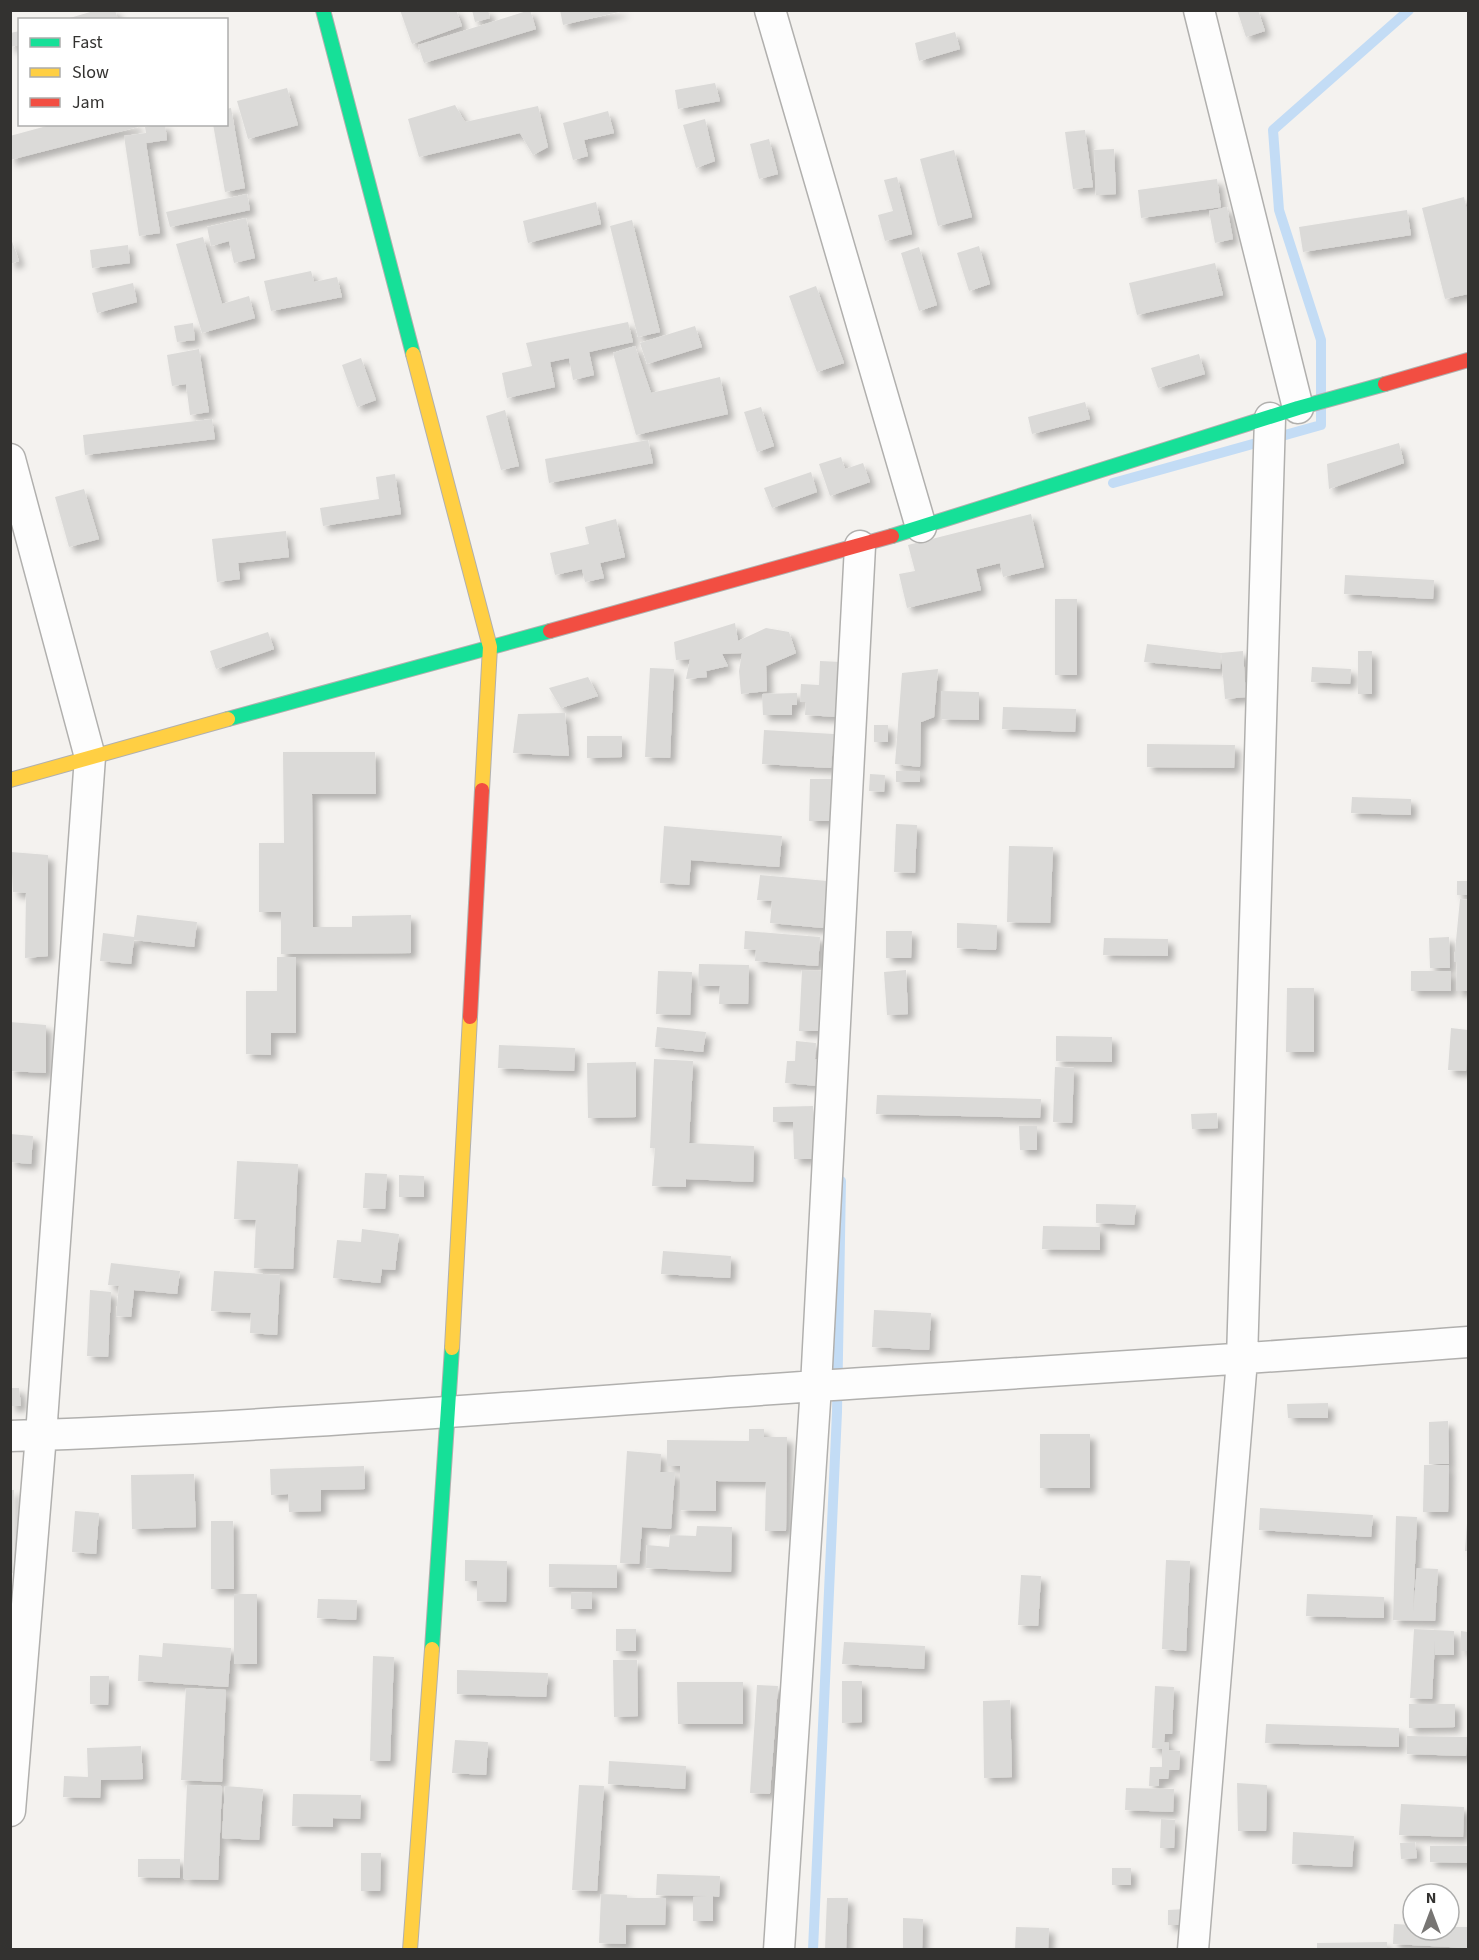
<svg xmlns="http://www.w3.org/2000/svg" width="1479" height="1960" viewBox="0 0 1479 1960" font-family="'Source Sans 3',sans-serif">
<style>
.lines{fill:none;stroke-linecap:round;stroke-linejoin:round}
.stream{stroke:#c3dcf5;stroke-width:10}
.building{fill:#dbdad8;filter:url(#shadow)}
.street-casing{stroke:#b1b0ae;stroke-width:33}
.fast-casing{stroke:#b1b0ae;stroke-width:16}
.slow-casing{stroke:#b1b0ae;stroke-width:16}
.jam-casing{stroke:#b1b0ae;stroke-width:16}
.street{stroke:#fdfdfd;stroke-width:30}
.fast{stroke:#16e098;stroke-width:14}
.slow{stroke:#ffcf43;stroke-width:14}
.jam{stroke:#f24e42;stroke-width:14}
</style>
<defs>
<filter id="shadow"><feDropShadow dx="5.5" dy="5.5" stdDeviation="3" flood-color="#0004"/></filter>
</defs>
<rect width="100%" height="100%" fill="#f4f2ef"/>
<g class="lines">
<path class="stream" d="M1113,483L1321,425V340L1279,210L1273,130L1409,10
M813,1950L837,1412L841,1181"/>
</g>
<path class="building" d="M97,10H115L118,20H63Z
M400,10H456L462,26L412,44Z
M472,10H488L490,18L475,22Z
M530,10L536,29L424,63L418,45Z
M560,10H623V11L563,25Z
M1237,10H1258L1265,31L1246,37Z
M20,31V45L10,47V33Z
M955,32L960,49L919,61L915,43Z
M715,83L720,101L678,109L675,90Z
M287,88L298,125L248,139L237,101Z
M455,105L465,122L538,106L548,147L533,155L520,133L419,157L408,119Z
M231,108L245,188L225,192L213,124H226V109Z
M608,111L614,133L584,140L588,156L573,160L563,123Z
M705,119L715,161L696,168L683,125Z
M54,124H137L138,127L10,160V136Z
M165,124L167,140L146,143L160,233L139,236L124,136L146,133L145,127Z
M1085,130L1093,187L1073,189L1065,132Z
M769,139L778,174L759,179L750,144Z
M1114,149L1116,194L1096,195L1094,150Z
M954,150L972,217L938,226L920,159Z
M897,177L912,234L885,241L878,215L893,211L884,180Z
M1217,179L1221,207L1141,218L1138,190Z
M247,194L250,210L170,227L166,212Z
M1464,197L1468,216V294L1445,299L1422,208Z
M596,202L601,224L528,243L523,221Z
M1227,207L1233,239L1215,243L1209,211Z
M1407,210L1411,235L1303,252L1299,227Z
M246,218L255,258L234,263L229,241L211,246L207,227Z
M632,220L660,332L638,337L610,226Z
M10,236L19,261L10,264Z
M203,237L222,304L249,296L255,318L202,333L176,244Z
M128,245L130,263L92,268L90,250Z
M979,246L990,284L969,291L957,253Z
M919,247L937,305L919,311L901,253Z
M1215,263L1223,295L1137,315L1129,283Z
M311,271L314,282L337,277L342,297L271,311L264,281Z
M133,283L137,302L97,313L92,293Z
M816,286L844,363L817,372L789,296Z
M628,322L633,342L589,352L594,375L573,380L569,358L550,362L555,387L507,398L502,373L532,366L526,343Z
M193,323L195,340L177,342L174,326Z
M695,326L702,347L647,364L640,343Z
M635,346L651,393L720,377L728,414L636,435L613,353Z
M199,349L209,412L190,415L186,384L172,386L167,355Z
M1199,354L1205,374L1158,388L1151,368Z
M361,358L376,400L357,407L342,365Z
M1085,402L1090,419L1032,434L1028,417Z
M761,407L774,446L757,452L744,412Z
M505,410L519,466L501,470L486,416Z
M212,419L215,439L85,455L83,435Z
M648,440L653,463L549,483L545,459Z
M1399,443L1404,463L1329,489L1327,464Z
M841,457L845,469L863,463L870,482L830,496L819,464Z
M811,472L817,492L772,508L764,488Z
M395,474L401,514L323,526L320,508L379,499L376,477Z
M84,489L99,539L69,547L55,497Z
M1031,514L1044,567L1003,577L1000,563L976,569L981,590L907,608L899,574L915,571L908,545Z
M616,519L625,557L600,563L604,578L585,582L582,569L555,575L550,553L589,544L585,527Z
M286,531L289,557L238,563L240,579L217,582L212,539Z
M1345,575L1434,580L1433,599L1344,594Z
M1055,599H1077V675H1055Z
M735,623L738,641L766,628L789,632L796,653L766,666L767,691L741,694L739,671L742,653L722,654L728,666L706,671L707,677L686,679L690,659L676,660L674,642Z
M268,632L274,649L216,669L210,651Z
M1147,644L1221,653L1220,669L1144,662Z
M1243,651L1246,697L1225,699L1221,653Z
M1358,651H1372V694H1358Z
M820,661L841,662L838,717L805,715L806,702H800L801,684L819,685Z
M1312,667L1351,669L1350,684L1311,682Z
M650,668L674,669L670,758L645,757Z
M938,669L934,717L921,722L920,767L895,764L902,673Z
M588,677L598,696L561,708L549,688Z
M941,691L979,692V720L941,719Z
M797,693V705H792V715H763L762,694Z
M1003,707L1076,709L1075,732L1002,729Z
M565,713L569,756L513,753L518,714Z
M874,725H888V742H874Z
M764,730L834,734L831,768L762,764Z
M587,736H622V757L587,758Z
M1147,744L1235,745L1234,768L1147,767Z
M283,752H375L376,794H312L313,927H352V916L411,915V953L281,954V912H259V843H284Z
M896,771H920V782H896Z
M870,774L885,775L884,792L869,791Z
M810,779H834L833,821H809Z
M1352,797L1411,799V815L1351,813Z
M896,824L917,825L915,873L894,872Z
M664,826L782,836L779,867L691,860L689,885L660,883Z
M1009,846L1053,847L1050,923L1007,922Z
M11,852L48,855V956L25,958L26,893L13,892Z
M760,875L827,881L823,928L770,923L772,901L757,900Z
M1457,881H1468V895H1457Z
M1460,899L1468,900V991H1456L1457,962H1454Z
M137,915L197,922L194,947L134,940L131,964L100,961L103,933L134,937Z
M957,923L997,925L996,950L957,948Z
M745,931L820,937L818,966L755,961L756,950L744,949Z
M886,931H912L911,958H886Z
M1449,937L1450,968H1430L1429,938Z
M1104,938L1168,939V956L1103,955Z
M277,957H296V1033H271V1055L246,1054V991H277Z
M699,964L749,965L748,1004H719L720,986H698Z
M802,970L822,971L819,1031H799Z
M906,970L908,1014L887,1015L884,972Z
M658,971L692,972L690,1015L656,1014Z
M1411,971H1451V991H1411Z
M1287,988H1314V1052H1286Z
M10,1022L46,1025V1073L10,1071Z
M657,1027L706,1032L703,1052L655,1047Z
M1451,1028L1468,1030L1466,1071L1448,1070Z
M1056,1036L1112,1037V1062L1056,1061Z
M796,1041L816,1043L815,1059L820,1060L818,1086L785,1083L787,1061H795Z
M499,1045L575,1048L574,1071L498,1068Z
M654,1059L693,1061L689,1143L754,1146L753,1182L686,1179V1187L652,1186L655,1148H650Z
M636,1062V1117L588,1118L587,1063Z
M1055,1067L1074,1068L1072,1123L1053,1122Z
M877,1095L1041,1099L1040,1118L876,1114Z
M813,1106L815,1159H794L793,1122H773V1107Z
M1217,1113L1218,1128L1192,1129L1191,1114Z
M1019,1126H1037V1150H1020Z
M10,1134L33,1136L31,1164L10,1162Z
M237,1161L298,1164L293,1269L254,1268L256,1220L234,1219Z
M365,1173L387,1174L385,1209L363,1208Z
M399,1175L424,1176V1197H399Z
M1096,1204L1136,1205L1134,1225L1096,1223Z
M1043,1226L1100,1227V1250L1042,1249Z
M362,1229L399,1234L395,1270L382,1269L380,1283L333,1278L337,1240L361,1242Z
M663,1251L731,1256L730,1278L661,1274Z
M111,1263L180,1271L177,1294L134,1290L131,1317L116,1316L119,1286L108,1285Z
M214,1271L280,1275L277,1335L250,1333L251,1313L211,1311Z
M90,1290L111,1292L108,1357L87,1356Z
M874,1310L931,1313L929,1350L872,1347Z
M10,1388H19L21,1406H10Z
M1328,1403V1418H1288L1287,1404Z
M1448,1421L1449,1464H1429V1422Z
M749,1429H764V1437H787L786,1531H765L766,1482L716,1481V1511L680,1510V1466H667V1440L749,1441Z
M1040,1434H1090V1488H1040Z
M627,1451L661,1454L660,1472H675L671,1529L642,1527L639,1564L620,1563Z
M1424,1465H1449L1448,1512H1423Z
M364,1466L365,1489L321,1490V1511L289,1512L288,1494L271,1495L270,1469Z
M194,1474L196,1527L132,1529L131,1475Z
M10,1490H14L13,1573H10Z
M1260,1508L1373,1515L1371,1537L1259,1530Z
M75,1511L99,1513L96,1554L72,1552Z
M1396,1516L1417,1517L1413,1612L1417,1568L1438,1569L1435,1621L1393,1620Z
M211,1521H233L234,1589H211Z
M1467,1523H1468V1551H1465Z
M697,1526L732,1527L731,1572L646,1568L647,1545L669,1547L670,1535L696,1536Z
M465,1560L507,1561L506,1602L477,1601V1581H465Z
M1166,1560L1190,1561L1186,1651L1162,1649Z
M549,1564L617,1565V1588L549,1587Z
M1021,1575L1041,1576L1038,1626L1018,1625Z
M592,1592V1609H571V1593Z
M234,1594H257V1664H234Z
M1307,1594L1384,1597V1618L1306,1616Z
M318,1599L357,1600L356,1620L317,1618Z
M616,1629H636V1651H616Z
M1414,1629L1454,1631V1655H1435V1640L1432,1699L1410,1698Z
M1461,1631L1468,1632V1651H1461Z
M844,1642L925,1646L924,1669L842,1664Z
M163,1643L231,1648L228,1687L138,1681L139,1655L162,1657Z
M373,1656L394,1657L390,1761H370Z
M613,1660H637L638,1716L614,1717Z
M457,1670L548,1673L546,1697L457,1694Z
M90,1676H109L108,1705L90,1704Z
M842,1681H862V1722L842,1723Z
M677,1682H743V1724H678Z
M757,1685L778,1686L770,1794L750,1793Z
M1155,1686L1174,1687L1172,1734H1165L1164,1742L1169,1743V1750L1180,1751L1179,1770H1169L1168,1779H1159V1786H1149L1150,1767H1162V1749L1152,1748Z
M186,1688L226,1690L222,1782L181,1780Z
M1010,1700L1012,1777L984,1778L983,1701Z
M1409,1704H1455V1727L1409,1728Z
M1266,1724L1399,1728V1747L1265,1743Z
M1407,1736L1467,1737L1466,1756L1407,1754Z
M455,1740L488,1742L486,1775L452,1773Z
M141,1746L143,1779L101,1780L100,1798L63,1797L64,1776L88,1777L87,1748Z
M609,1761L686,1766L685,1789L608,1784Z
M1237,1783L1267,1785L1266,1831H1238Z
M187,1785L222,1786L218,1880L183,1879Z
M579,1785L604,1786L597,1891L572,1890Z
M225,1786L263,1789L259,1840L222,1838Z
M1126,1788L1174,1789L1173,1812L1125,1810Z
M293,1794L361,1795L360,1819L333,1818V1827L292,1826Z
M1401,1804L1464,1807L1463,1837L1399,1835Z
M1161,1819L1175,1820L1174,1848H1160Z
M1293,1832L1354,1836L1352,1867L1292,1864Z
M1415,1842L1417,1858L1401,1859L1400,1843Z
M1430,1846H1468V1863L1430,1862Z
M361,1853H381L380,1891H361Z
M138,1859H180V1878L138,1877Z
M1112,1868H1131V1885H1112Z
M657,1874L720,1876L719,1897L713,1896V1921H693V1897L707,1896L656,1895Z
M601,1894L627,1895V1898H666L665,1925H626V1944L599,1943Z
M827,1898H848L846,1950H825Z
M1186,1909L1185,1925H1168V1910Z
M903,1918L923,1919L922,1950H903Z
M1394,1924L1413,1925V1930H1449V1927H1468V1948L1393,1944Z
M1016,1927L1049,1928L1048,1950H1015Z
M1387,1942V1950H1317V1943Z"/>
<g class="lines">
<defs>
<path id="street" d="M770,10L921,527
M1199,10L1298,408
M10,459L90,757L41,1435L10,1811
M10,1436C280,1427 548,1404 817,1386C1034,1372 1251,1359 1468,1342
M779,1950L816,1386L860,546
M1193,1950L1242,1360L1270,418"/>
<path id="fast" d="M323,10L413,354
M892,536L1298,408L1385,384
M228,719L550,631
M432,1649L452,1348"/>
<path id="slow" d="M413,354L490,647L482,790
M10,780L228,719
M452,1348L470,1017
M410,1950L432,1649"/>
<path id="jam" d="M1385,384L1468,360
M550,631L892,536
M470,1017L482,790"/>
</defs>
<use href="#street" class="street-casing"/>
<use href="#fast" class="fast-casing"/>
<use href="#slow" class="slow-casing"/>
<use href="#jam" class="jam-casing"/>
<use href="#street" class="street"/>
<use href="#fast" class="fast"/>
<use href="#slow" class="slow"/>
<use href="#jam" class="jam"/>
</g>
<rect width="1479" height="1960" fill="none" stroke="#333230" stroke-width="24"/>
<rect x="18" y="18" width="210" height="108" fill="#ffffff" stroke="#adadac" stroke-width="1.5"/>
<rect x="30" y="38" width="30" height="9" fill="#16e098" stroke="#adadac" stroke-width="1.5"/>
<text x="72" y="48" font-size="18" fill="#333230">Fast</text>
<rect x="30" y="68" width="30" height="9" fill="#ffcf43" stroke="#adadac" stroke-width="1.5"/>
<text x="72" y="78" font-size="18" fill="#333230">Slow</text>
<rect x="30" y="98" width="30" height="9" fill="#f24e42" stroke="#adadac" stroke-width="1.5"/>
<text x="72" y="108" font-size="18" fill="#333230">Jam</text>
<g transform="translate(1431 1912)"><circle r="28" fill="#ffffff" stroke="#adadac" stroke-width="1.5"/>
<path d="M0-4.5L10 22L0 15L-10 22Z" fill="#777573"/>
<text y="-9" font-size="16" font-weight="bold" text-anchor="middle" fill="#333230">N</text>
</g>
</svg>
